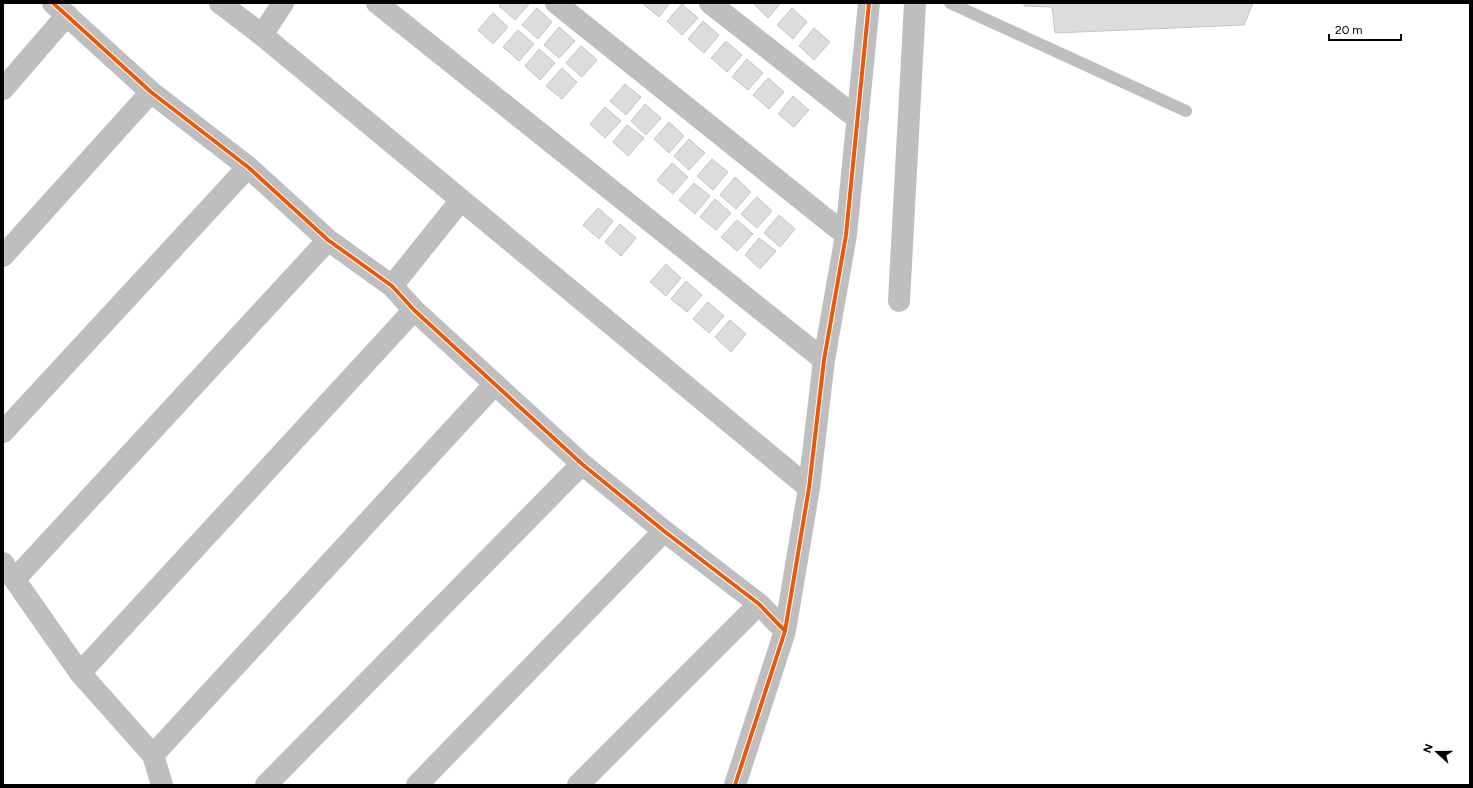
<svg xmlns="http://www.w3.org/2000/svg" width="1473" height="788" viewBox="0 0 1473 788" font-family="Figtree,sans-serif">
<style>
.building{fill:#dcdcdc;stroke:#c5c5c5}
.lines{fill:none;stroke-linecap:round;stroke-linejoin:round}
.service{stroke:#bebebe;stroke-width:12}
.minor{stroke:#bebebe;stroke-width:22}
.cycleway-casing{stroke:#fff;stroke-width:6}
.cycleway{stroke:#e8590c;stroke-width:4}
</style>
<rect width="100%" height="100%" fill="#fff"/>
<path class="building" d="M502,3H530L515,20L499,6Z
M642,3H670L659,17Z
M753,3H781L768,18Z
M1024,3H1253L1244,25L1055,33L1052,7L1024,6Z
M682,4L698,18L682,35L667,21Z
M537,8L552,22L538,39L522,25Z
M792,8L807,22L793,39L777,25Z
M493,13L508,27L493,44L478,30Z
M703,21L719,35L704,53L688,39Z
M559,27L575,41L559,58L544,45Z
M814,28L830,42L814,60L799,46Z
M518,30L534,44L519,61L503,47Z
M726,41L742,55L727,72L711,58Z
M581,46L597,60L582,77L566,63Z
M539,49L555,63L540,80L525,66Z
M747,59L763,73L748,90L732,77Z
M562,68L577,82L562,99L546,86Z
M768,78L784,92L769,109L753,95Z
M625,84L641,97L626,115L610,101Z
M793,96L809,110L794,127L778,114Z
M645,104L661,118L646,135L631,121Z
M605,107L621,121L605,138L590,124Z
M669,122L684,136L669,153L654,139Z
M627,125L644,138L628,156L613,142Z
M689,139L705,153L689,170L674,156Z
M712,159L728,172L713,190L697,176Z
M672,163L688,177L673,194L657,180Z
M735,177L751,192L736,209L720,195Z
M694,183L710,196L695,214L679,200Z
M757,197L772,211L757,228L741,214Z
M715,199L731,213L716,230L700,217Z
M598,208L613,221L599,239L583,225Z
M779,215L795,229L780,247L764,233Z
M737,220L753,234L737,251L721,237Z
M620,224L636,238L621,256L605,242Z
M759,238L776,251L760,269L745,255Z
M666,264L681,278L666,296L650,282Z
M686,281L702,295L687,312L671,299Z
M708,302L724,316L709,333L693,319Z
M730,320L746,334L731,352L715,337Z"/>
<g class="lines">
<path class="service" d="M950,3L1186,111"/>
<path class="minor" d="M53,3L151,92L248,167L328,240L392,286L414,310L582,464L664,531L759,604L785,631L735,785
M220,3L262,35L809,488
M377,3L824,360
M556,3L846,235
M710,3L858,119
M262,35L283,3
M3,89L67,15
M3,256L151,92
M392,286L461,200
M899,301L915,3
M3,432L248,167
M3,563L80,673L153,755L162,785
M15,579L328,240
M785,631L809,488L824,360L846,235L869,3
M80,673L414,310
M153,755L495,384
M266,785L582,464
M417,785L664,531
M578,785L759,604"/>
<defs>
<path id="cycleway" d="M53,3L151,92L248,167L328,240L392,286L414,310L582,464L664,531L759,604L785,631L735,785
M785,631L809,488L824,360L846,235L869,3"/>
</defs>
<use href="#cycleway" class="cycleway-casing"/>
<use href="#cycleway" class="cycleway"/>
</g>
<rect width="1473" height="788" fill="none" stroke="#000000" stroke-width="8"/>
<g transform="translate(1437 752) rotate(291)" stroke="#ffffff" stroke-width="3" paint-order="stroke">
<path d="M0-3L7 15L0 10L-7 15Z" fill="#000000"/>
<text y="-6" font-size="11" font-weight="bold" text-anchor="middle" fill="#000000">N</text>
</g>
<path d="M1329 34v6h72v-6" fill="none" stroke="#000000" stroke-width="2"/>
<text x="1335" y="34" font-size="12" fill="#000000" stroke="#ffffff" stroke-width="3" paint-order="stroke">20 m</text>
</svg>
